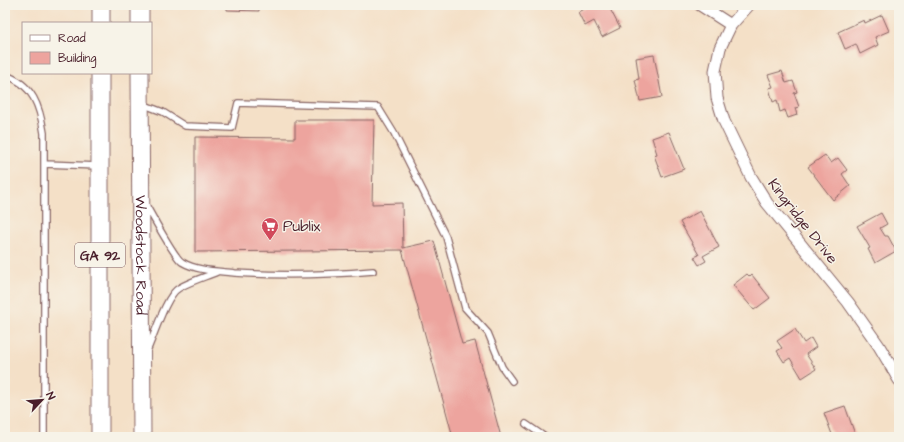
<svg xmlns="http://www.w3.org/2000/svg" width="904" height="442" viewBox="0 0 904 442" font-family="'Architects Daughter',sans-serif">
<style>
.building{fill:#eda49e}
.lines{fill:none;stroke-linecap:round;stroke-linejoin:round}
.lane-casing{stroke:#866362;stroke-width:8}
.street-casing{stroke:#866362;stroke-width:13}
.primary-casing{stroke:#866362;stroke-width:19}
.lane{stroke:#fff;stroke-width:5.5}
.street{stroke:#fff;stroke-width:11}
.primary{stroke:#fff;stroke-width:17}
.labels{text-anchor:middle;stroke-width:3;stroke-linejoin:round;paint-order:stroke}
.shield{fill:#f7f3e8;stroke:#7e5f64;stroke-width:1}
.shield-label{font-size:14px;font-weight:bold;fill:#4a1f2b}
.street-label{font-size:15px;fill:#4a1f2b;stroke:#f7f3e8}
.poi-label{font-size:15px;fill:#4a1f2b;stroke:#f7f3e8;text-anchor:start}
</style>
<rect width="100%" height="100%" fill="#f7f3e8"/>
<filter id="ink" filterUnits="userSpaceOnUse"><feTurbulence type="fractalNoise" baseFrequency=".025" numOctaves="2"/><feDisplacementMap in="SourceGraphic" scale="8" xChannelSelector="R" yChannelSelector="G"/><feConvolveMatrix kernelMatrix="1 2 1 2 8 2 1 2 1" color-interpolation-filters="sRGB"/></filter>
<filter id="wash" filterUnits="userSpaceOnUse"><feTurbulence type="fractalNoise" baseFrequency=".012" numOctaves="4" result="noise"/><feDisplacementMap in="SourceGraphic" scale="16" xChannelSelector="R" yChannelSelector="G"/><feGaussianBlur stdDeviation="0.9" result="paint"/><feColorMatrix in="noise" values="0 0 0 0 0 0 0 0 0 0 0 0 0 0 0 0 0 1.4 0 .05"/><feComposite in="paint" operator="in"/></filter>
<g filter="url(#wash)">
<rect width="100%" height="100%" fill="#f4e0c7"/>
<g id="blocks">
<path class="building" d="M227,5H259V11L227,10Z
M591,5H608L620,28L602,37L594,21L585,26L578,12Z
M882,15L889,31L875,37L878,45L860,54L856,44L845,49L838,32L864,20L865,23Z
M654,55L662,97L640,101L635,80L639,79L636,58Z
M782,71L786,83L793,81L797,92L794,93L799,107L795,108L797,115L788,118L785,110L780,112L777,100L773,102L769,88L773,87L768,75Z
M295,120H374L372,204L402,203L403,248L434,241L462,344L475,341L501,437H453L402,250L195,252V137L295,138Z
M669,132L684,169L662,177L654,155L657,154L652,138Z
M825,155L831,163L838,158L847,170L842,174L850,186L833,200L808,167Z
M700,211L719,247L703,256L706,261L699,265L694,257L699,255L680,222Z
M881,213L887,224L880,228L885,236H888L896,251L875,263L868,249L870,248L857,226Z
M747,274L750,277L752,275L770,298L754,310L733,285Z
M795,329L804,343L811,338L816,347L806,354L816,369L802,378L790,358L784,362L777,351L782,348L777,341Z
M845,406L856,437H833L824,413Z"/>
</g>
</g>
<g filter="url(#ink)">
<use href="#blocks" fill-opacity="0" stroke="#866362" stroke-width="1"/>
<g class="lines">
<defs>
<path id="lane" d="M5,75C33,84 40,107 44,133V437
M142,104L163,112L185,126L232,128L238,103L378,107L394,133L446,237L465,308L488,333L502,367L512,381
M44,164L99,166
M146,205C151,214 176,259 182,262C197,271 218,271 235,273C281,276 327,275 373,271
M147,351C154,336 166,295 179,288C191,281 205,277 217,272
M526,424L545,437"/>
<path id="street" d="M700,5L731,25
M749,5L731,25L720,48L715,71L717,98L724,121L751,177L767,203L848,302L879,346L899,380"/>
<g id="primary">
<path d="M140,5V23"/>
<path d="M101,23V5"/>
<path id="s1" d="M140,73L142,437"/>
<path d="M100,437V73"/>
</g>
</defs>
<use href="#lane" class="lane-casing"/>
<use href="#street" class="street-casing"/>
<use href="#primary" class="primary-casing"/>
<use href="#lane" class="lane"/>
<use href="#street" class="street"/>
<use href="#primary" class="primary"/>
</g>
</g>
<defs>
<symbol id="supermarket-pin" viewBox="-11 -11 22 30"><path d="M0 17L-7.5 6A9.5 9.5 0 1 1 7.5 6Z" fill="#d1495b" stroke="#f7f3e8"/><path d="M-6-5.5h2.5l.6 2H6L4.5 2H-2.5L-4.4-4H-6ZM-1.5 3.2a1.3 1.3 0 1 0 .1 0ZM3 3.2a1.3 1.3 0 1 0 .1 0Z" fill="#fff"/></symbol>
</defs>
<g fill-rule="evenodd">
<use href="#supermarket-pin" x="260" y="216" width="20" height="27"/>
</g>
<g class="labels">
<rect class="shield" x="75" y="243" width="50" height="24" rx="3"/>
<g class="shield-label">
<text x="100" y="260">GA 92</text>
</g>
<g class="street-label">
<text transform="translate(803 221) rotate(52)" y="5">Kingridge Drive</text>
<text dy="5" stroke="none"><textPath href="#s1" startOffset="182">Woodstock Road</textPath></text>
</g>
<g class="poi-label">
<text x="283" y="231">Publix</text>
</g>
</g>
<rect width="904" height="442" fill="none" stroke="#f7f3e8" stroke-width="20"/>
<rect x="22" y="22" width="130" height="52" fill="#f7f3e8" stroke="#b29e9c"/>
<rect x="30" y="35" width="20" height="6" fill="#ffffff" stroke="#b29e9c"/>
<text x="58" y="42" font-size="12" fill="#4a1f2b">Road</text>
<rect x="30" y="52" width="20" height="12" fill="#eda49e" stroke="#b29e9c"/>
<text x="58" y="62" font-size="12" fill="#4a1f2b">Building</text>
<g transform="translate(42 400) rotate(64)" stroke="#f7f3e8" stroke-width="3" paint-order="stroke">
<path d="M0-3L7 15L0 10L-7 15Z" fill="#4a1f2b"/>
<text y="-6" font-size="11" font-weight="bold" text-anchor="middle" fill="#4a1f2b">N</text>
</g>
</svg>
